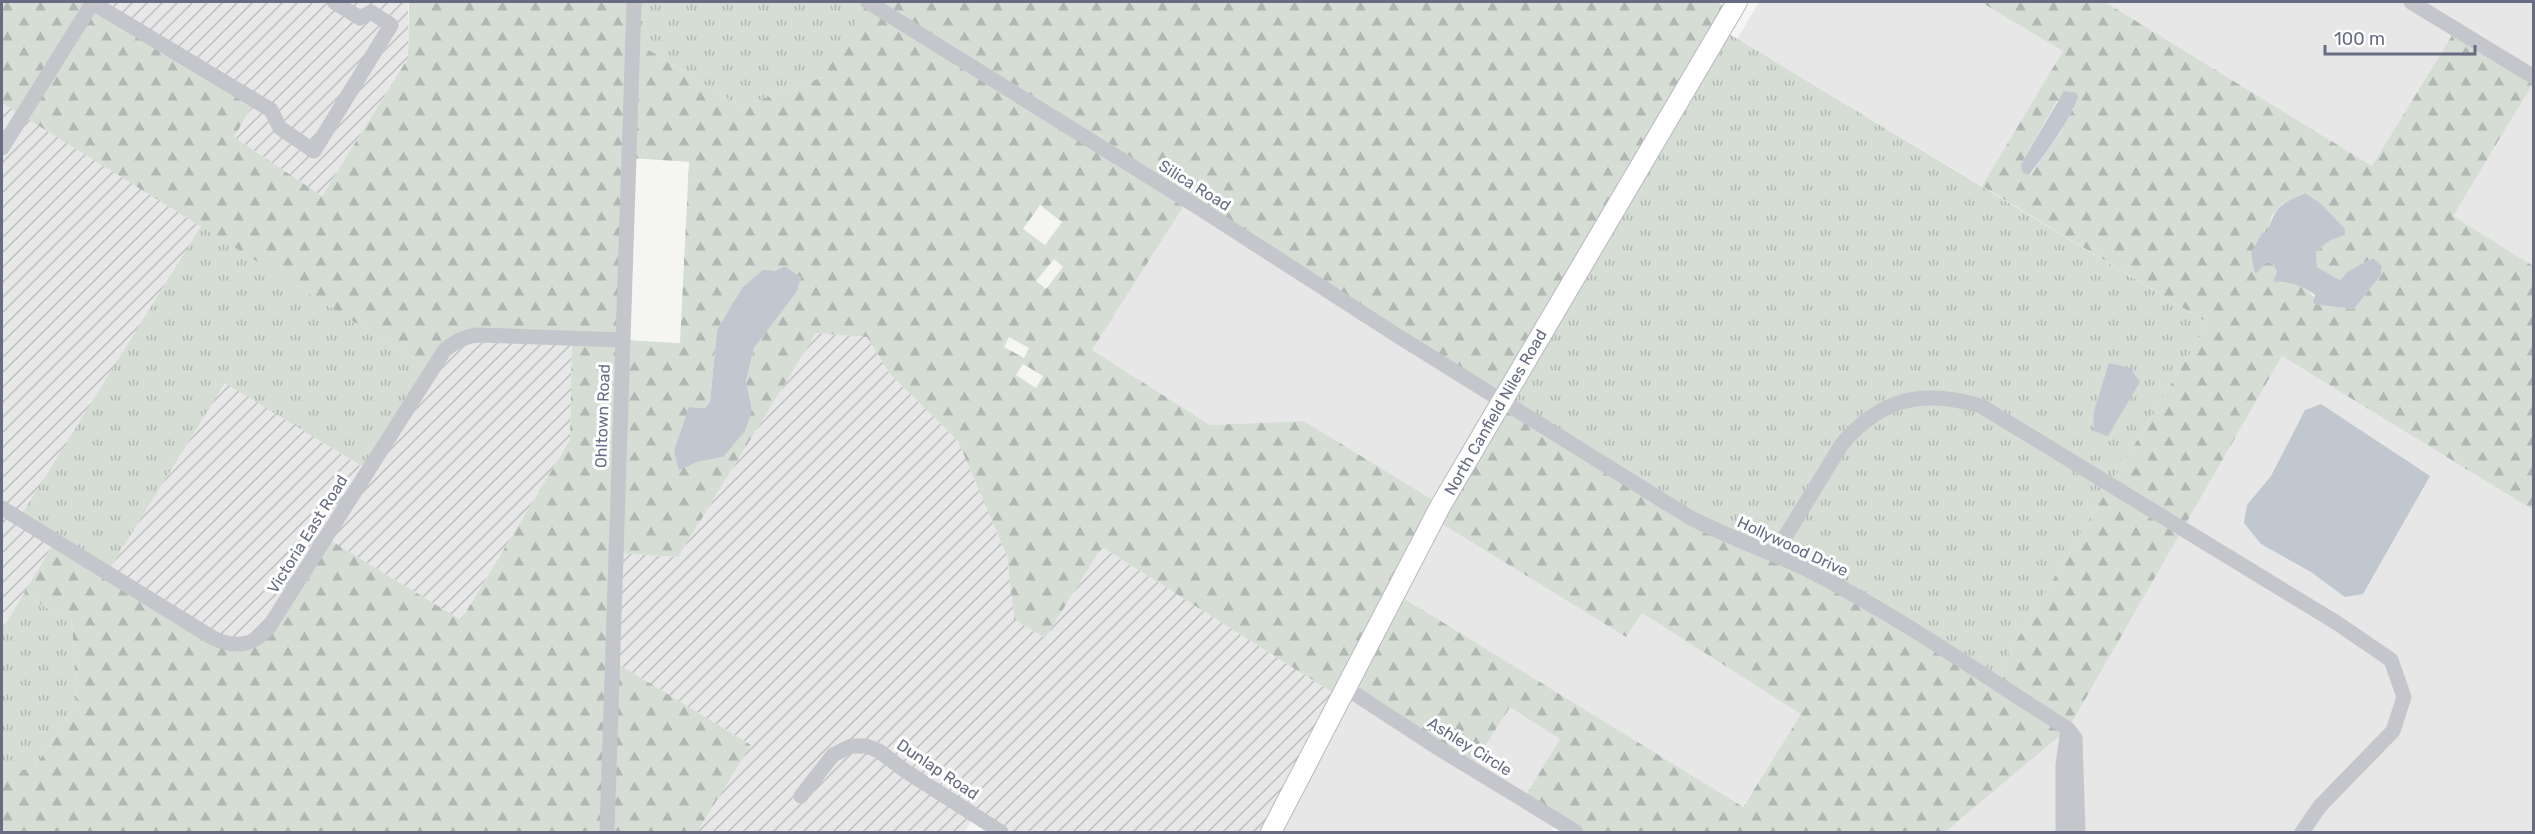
<svg xmlns="http://www.w3.org/2000/svg" width="2535" height="834" viewBox="0 0 2535 834" font-family="Rubik,sans-serif">
<style>
.built{fill:#e6e7e6}
.industrial{fill:url(#industrial-furrows)}
.grass{fill:url(#grass-tufts)}
.forest{fill:url(#forest-firs);fill-rule:evenodd}
.water{fill:#c1c7cf}
.lines{fill:none;stroke-linecap:round;stroke-linejoin:round}
.major-casing{stroke:#b8b9be;stroke-width:22}
.minor{stroke:#c5c6cb;stroke-width:15}
.major{stroke:#fff;stroke-width:20}
.labels{text-anchor:middle;stroke-width:6;stroke-linejoin:round;paint-order:stroke}
.street-label{font-size:16px;fill:#676c82;stroke:#fff}
</style>
<defs>
<pattern id="industrial-furrows" width="10" height="10" patternUnits="userSpaceOnUse" patternTransform="scale(1.5)"><rect width="10" height="10" fill="#e6e7e6"/><path d="M-1 1l2-2M0 10L10 0M9 11l2-2" fill="none" stroke="#bebfc0"/></pattern>
<pattern id="grass-tufts" width="24" height="20" patternUnits="userSpaceOnUse" patternTransform="scale(1.5)"><rect width="24" height="20" fill="#d5ddd5"/><path d="M3 7l-1-3M5 7V3M7 7l1-3M15 17l-1-3M17 17v-4M19 17l1-3" fill="none" stroke="#b1b7b2"/></pattern>
<pattern id="forest-firs" width="22" height="20" patternUnits="userSpaceOnUse" patternTransform="scale(1.5)"><rect width="22" height="20" fill="#d5ddd5"/><path d="M5 1l3.5 6h-7zM16 11l3.5 6h-7z" fill="#b1b7b2"/></pattern>
</defs>
<rect width="100%" height="100%" fill="#f5f6f3"/>
<path class="built" d="M1759,2H2093L1982,186L1737,39Z
M2105,2H2533V266L2372,166Z
M1187,201L1502,399L1441,505L1304,421L1210,425L1092,350Z
M2282,356L2533,510V832H1945L2068,729Z
M1434,519L1626,637L1642,613L1802,714L1742,807L1395,593Z
M1346,688L1472,767L1509,706L1561,739L1523,799L1558,821L1551,832H1271Z"/>
<path class="industrial" d="M91,2H408V58L322,196L234,137L255,101Z
M2,103L201,226L20,519L55,541L2,630Z
M816,333L867,337L890,374L958,441L1007,556L1014,619L1045,638L1102,547L1341,698L1271,832H1001L975,816L964,832H697L751,745L612,660L615,553L678,557Z
M572,338L570,440L461,620L325,537L269,627L241,646L107,573L225,382L367,470L460,339Z"/>
<path class="grass" d="M634,2H870L823,77L741,107L633,40Z
M1721,29L2208,323L1992,681L1717,532L1502,399Z
M201,226L432,370L368,470L225,383L107,573L19,519Z
M24,593L72,624L77,701L33,770H2V630Z"/>
<path class="forest" d="M2,2H91L255,101L234,137L322,196L408,58L409,2H634L633,40L741,107L823,77L868,2H1717L1731,10L1502,399L1689,517L1774,555L1992,681L2208,323L1982,186L2063,51L1981,2H2105L2372,166L2456,29L2533,83L2453,216L2533,266V510L2282,356L2068,729L1945,832H1576L1523,800L1560,739L1510,707L1471,768L1347,688L1341,698L1102,547L1045,638L1014,619L1007,556L958,441L890,374L867,337L816,333L678,557L615,553L612,660L751,745L697,832H2V770H33L77,701L72,624L24,593L55,541L213,638L250,643L325,537L461,620L570,440L572,339L470,336L432,370L2,103ZM2057,101L2073,109L2059,135L2030,175L2021,164ZM630,158L689,162L680,343L623,340ZM2305,193L2345,235L2329,241L2316,252L2317,267L2340,280L2348,271L2373,258L2382,266L2381,275L2354,309L2318,305C2311,286 2293,281 2274,282L2277,272L2273,264L2266,262L2257,272H2254L2251,253L2267,232L2272,216L2282,204ZM1187,201L1502,399L1441,505L1304,421L1210,425L1092,350ZM1040,205L1062,222L1045,245L1023,229ZM1054,259L1063,267L1046,289L1036,281ZM784,266L801,278L754,348L746,381L752,410L723,457L697,462L689,407L705,408L710,402L717,330L742,288ZM1009,337L1029,348L1024,358L1004,347ZM1023,364L1043,376L1036,388L1016,375ZM1434,519L1626,637L1642,613L1801,714L1743,807L1395,593Z"/>
<path class="water" d="M2064,91L2076,93L2078,97C2067,126 2048,150 2029,175L2022,172L2021,164Z
M2305,193L2321,204L2345,229V235L2329,241L2316,252L2317,267L2340,280L2348,271L2373,258L2382,266L2381,275L2354,309L2318,305L2313,303L2315,295C2302,285 2289,281 2273,282L2277,272L2273,264L2266,262L2257,273L2254,272L2251,253L2262,233L2267,232C2277,205 2279,205 2305,193Z
M784,266L801,277L797,291L754,348L746,381L752,410L745,431L723,457L697,462L679,470L674,451L689,407L705,408L710,402L717,330L742,288L763,270L775,271Z
M2109,363L2130,368L2140,382L2108,436L2093,431L2094,411Z
M2321,404L2430,476L2363,594L2345,597L2311,572L2261,544L2244,523L2247,505L2271,476L2305,410Z"/>
<g class="lines">
<defs>
<path id="major" d="M1271,832L1441,505L1737,2"/>
</defs>
<use href="#major" class="major-casing"/>
<path class="minor" d="M868,2L1196,206L1401,338L1689,517C1731,539 1776,553 1818,575C1905,621 1986,677 2068,729
M2411,2L2534,77
M93,3L271,110L280,128L314,151L391,25L371,12L360,18L334,2
M2,148L93,2
M2,508L213,638C235,648 253,647 269,627L444,351C454,342 464,336 478,335L623,340
M1774,555L1842,444C1882,397 1924,389 1981,406L2337,623L2391,660L2404,697L2393,731L2320,806L2302,832
M1346,688L1438,748L1576,832
M801,796L833,755L851,746H866L879,751L904,770L1001,832
M607,832L634,2
M2063,832V764L2068,729L2075,738L2078,832"/>
<use href="#major" class="major"/>
</g>
<g class="labels">
<g class="street-label">
<text transform="translate(1195 185) rotate(32)" y="6">Silica Road</text>
<text transform="translate(1495 412) rotate(-60)" y="6">North Canfield Niles Road</text>
<text transform="translate(602 416) rotate(-88)" y="6">Ohltown Road</text>
<text transform="translate(307 534) rotate(-58)" y="6">Victoria East Road</text>
<text transform="translate(1793 546) rotate(25)" y="6">Hollywood Drive</text>
<text transform="translate(1470 746) rotate(32)" y="6">Ashley Circle</text>
<text transform="translate(938 769) rotate(34)" y="6">Dunlap Road</text>
</g>
</g>
<rect width="2535" height="834" fill="none" stroke="#676c82" stroke-width="6"/>
<path d="M2325 45v9h150v-9" fill="none" stroke="#676c82" stroke-width="3"/>
<text x="2334" y="45" font-size="18" fill="#676c82" stroke="#ffffff" stroke-width="4.5" paint-order="stroke">100 m</text>
</svg>
